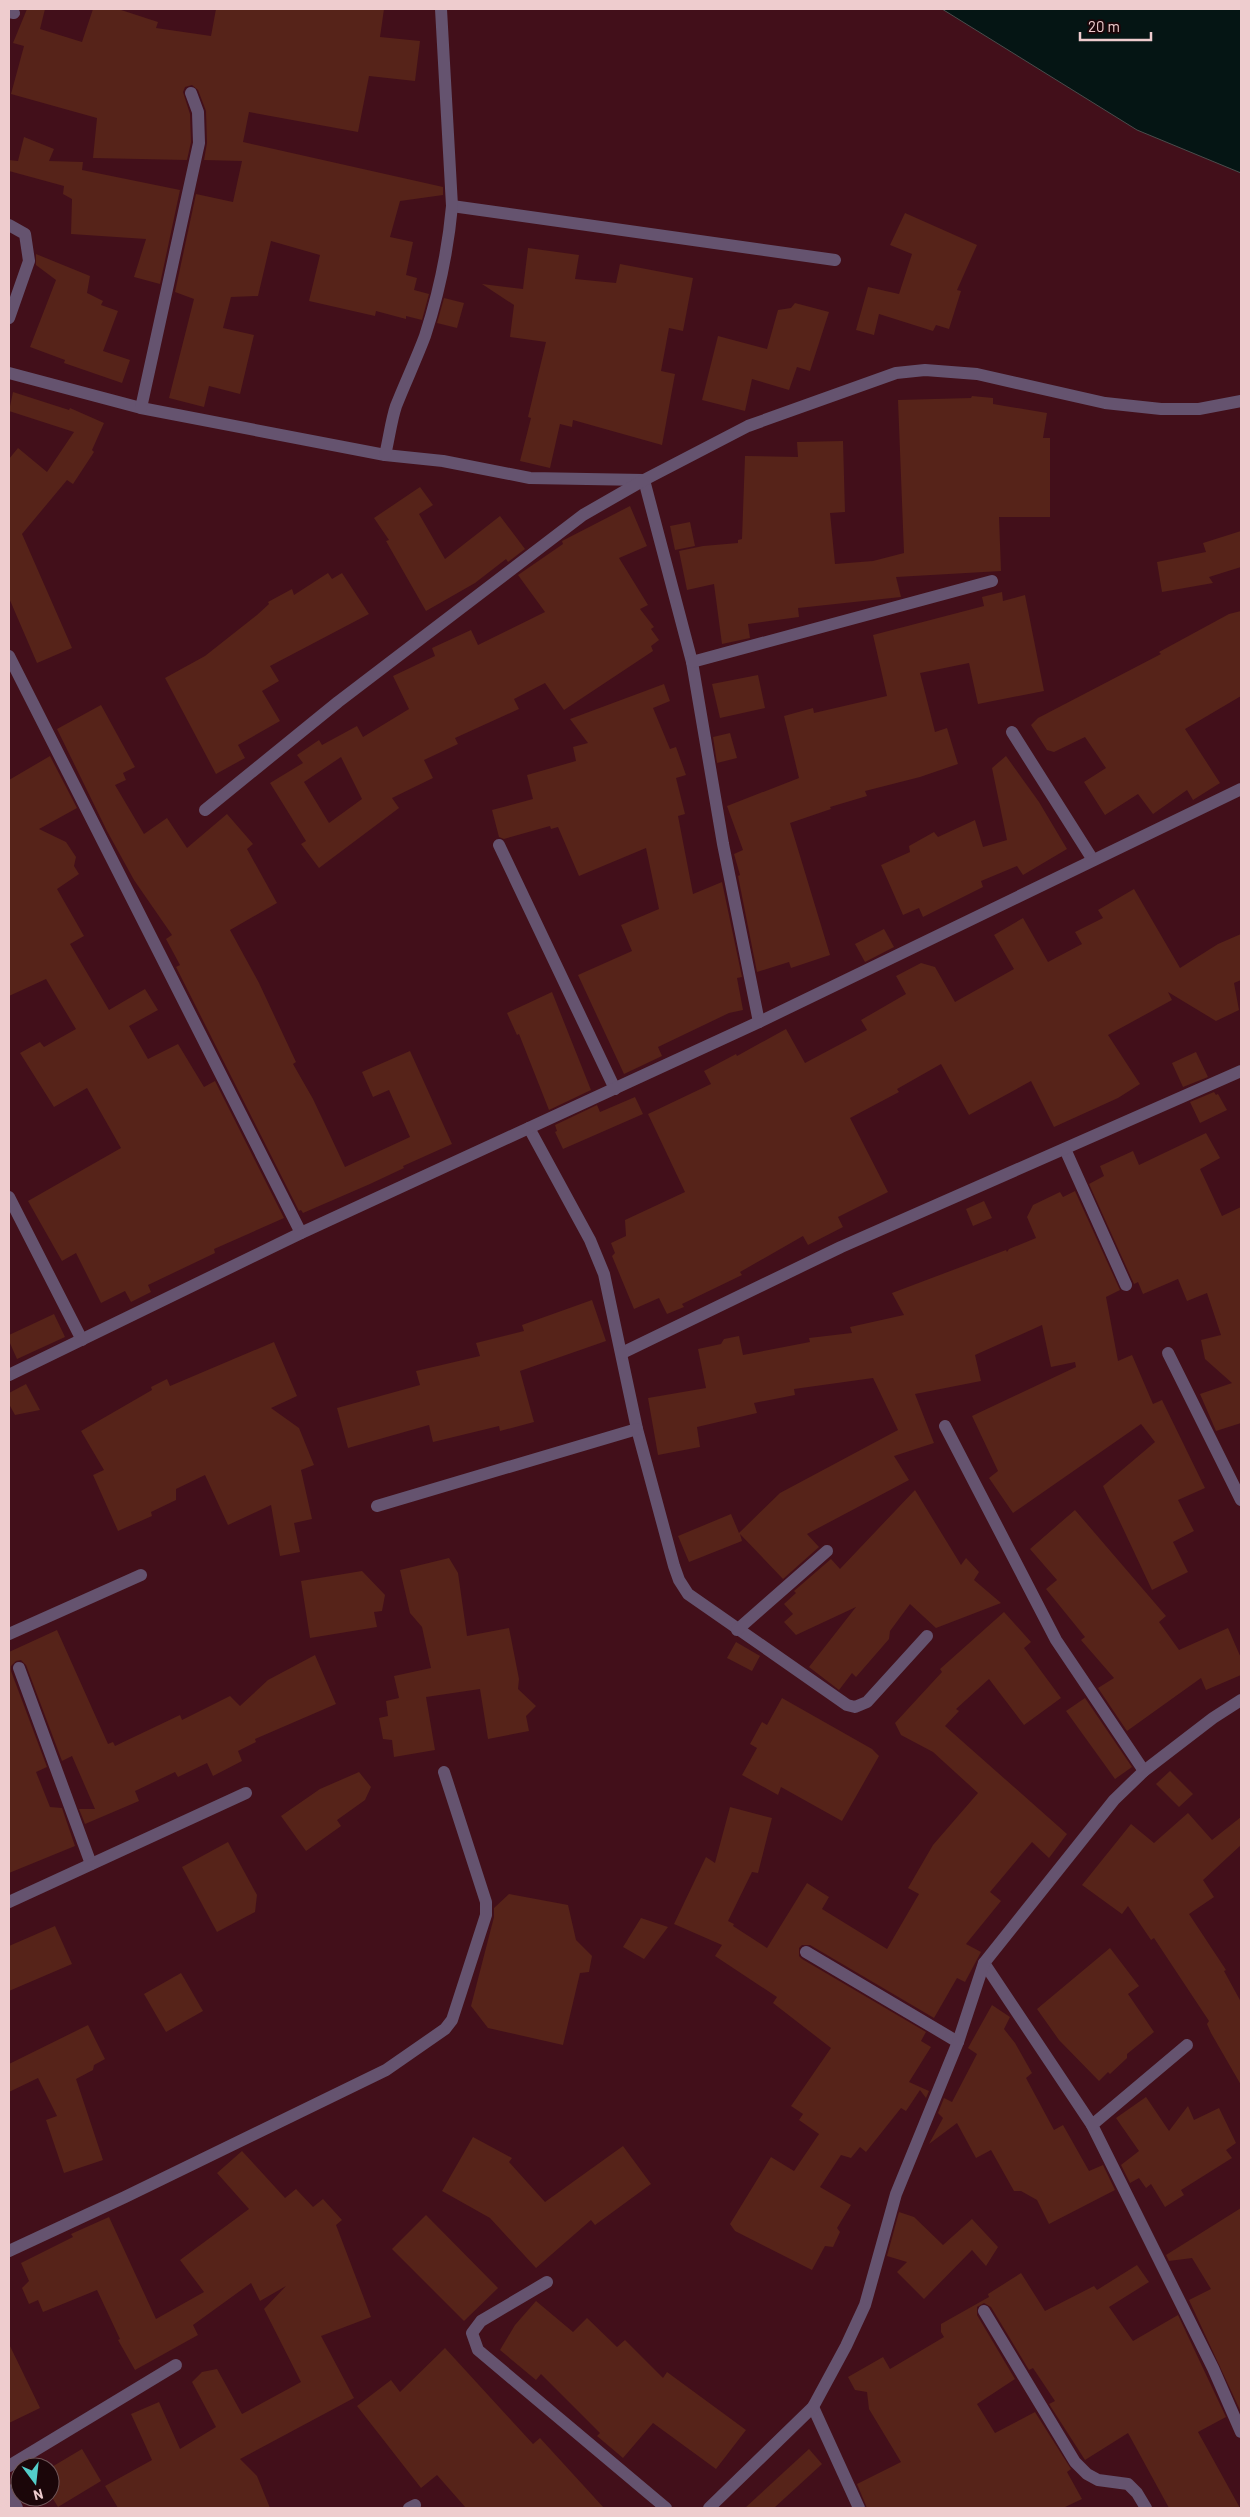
<svg xmlns="http://www.w3.org/2000/svg" width="1250" height="2517" viewBox="0 0 1250 2517" font-family="Barlow,sans-serif">
<style>
.water{fill:#051514;stroke:#4b4c4c}
.building{fill:#562319;fill-rule:evenodd}
.lines{fill:none;stroke-linecap:round;stroke-linejoin:round}
.minor{stroke:#65536f;stroke-width:12}
</style>
<rect width="100%" height="100%" fill="#420f1a"/>
<path class="water" d="M942,9H1241V173L1137,130Z"/>
<g class="building">
<path d="M27,9H45L40,29L82,42L93,9H118L158,22L156,28L211,36L216,9H384L380,37L420,41L415,81L369,76L358,132L249,112L243,142L443,187V195L400,201L390,237L413,242L406,275L417,278L414,290L429,294L422,320L406,316V319L376,311L375,316L309,301L320,255L271,241L258,296L231,297L223,328L254,335L240,394L209,386L204,407L169,398L194,299L175,292L196,194L233,202L242,161L204,160L207,143L206,111L198,90L192,85L185,87L183,92L190,114L191,142L187,160L93,158L97,118L11,94L24,46L13,43Z"/>
<path d="M24,137L54,149L49,161L83,162L82,170L180,190L160,284L134,277L146,239L71,234L72,199L63,194L64,186L9,171V160L18,161Z"/>
<path d="M905,213L977,245L957,290L961,291L949,329L936,325L933,331L879,314L874,335L856,330L868,287L899,294L912,254L890,245Z"/>
<path d="M528,248L579,255L575,279L616,283L620,264L693,278L683,331L669,328L661,371L675,374L662,445L573,420L572,427L560,424L550,468L520,461L531,418L528,417L546,342L510,337L514,305L482,284L523,289Z"/>
<path d="M36,254L90,276L87,293L103,301L101,305L118,311L103,351L130,360L122,383L64,363L65,360L30,347L56,280L36,265Z"/>
<path d="M444,298L464,303L457,328L437,323Z"/>
<path d="M795,303L829,312L810,371L797,367L789,390L752,379L745,411L702,400L718,336L767,349L778,310L791,308Z"/>
<path d="M13,392L69,410L70,408L104,423L92,450L94,452L73,484L67,480L22,534L72,648L37,663L9,598V459L18,448L47,472L74,432L9,411Z"/>
<path d="M972,396L993,398V404L1047,413L1043,438H1050V517H999L1001,571L896,577L901,597L798,608L799,617L748,624L750,638L722,644L714,584L687,590L679,551L703,546L738,543V540L742,539L745,456L798,457L797,442L843,441L845,512L830,513L835,564L873,561L904,553L898,400L971,398Z"/>
<path d="M420,487L433,505L419,514L445,559L500,516L525,549L508,562L506,559L475,583L426,611L386,541L389,540L374,518Z"/>
<path d="M630,506L647,546L619,558L648,605L640,609L654,627L651,629L659,640L651,646L653,651L564,710L545,683L514,699L519,709L455,738L458,744L424,760L433,778L392,798L399,808L319,868L301,844L306,841L270,783L303,763L297,755L319,740L322,745L357,726L363,737L409,709L393,676L435,656L432,648L471,630L478,645L545,612L518,575L563,544L562,541ZM341,757L362,799L329,823L304,782Z"/>
<path d="M690,522L695,546L675,550L670,526Z"/>
<path d="M1241,531V567L1209,577L1213,583L1162,592L1157,562L1206,552L1203,543Z"/>
<path d="M328,573L332,579L342,573L369,614L270,666L279,681L262,691L280,721L238,745L245,758L216,774L165,678L205,656L257,615L269,604L268,602L292,589L294,595Z"/>
<path d="M1002,592L1003,601L1025,595L1044,691L978,704L969,663L920,673L935,732L947,728L958,764L920,777L865,791L867,796L830,807L831,809L790,823L830,955L791,968L789,962L757,972L738,876L740,875L734,854L743,850L727,806L799,778L784,716L813,708L814,713L887,696L873,635L984,606L982,597Z"/>
<path d="M1241,611V696L1185,729L1220,783L1193,800L1187,790L1153,814L1138,794L1105,815L1084,782L1106,768L1085,737L1054,752L1047,750L1031,725L1038,718L1161,654L1159,652L1229,614Z"/>
<path d="M758,675L765,708L720,718L712,684Z"/>
<path d="M664,684L670,701L653,708L670,749L676,747L686,775L676,778L685,814L678,816L693,894L722,882L742,977L737,978L743,1010L729,1013L658,1047L662,1056L624,1074L578,975L632,951L621,925L659,909L646,848L579,876L558,827L551,829L550,826L504,839L499,837L492,810L533,799L527,775L576,761L573,747L588,743L570,719Z"/>
<path d="M101,705L135,767L123,773L126,780L115,785L144,834L167,818L187,848L227,814L253,844L247,849L277,903L230,930L259,983L296,1062L293,1064L313,1099L345,1167L410,1137L389,1090L373,1097L362,1072L410,1051L452,1144L403,1166L404,1168L370,1184L303,1213L301,1210L299,1211L176,967L180,965L166,939L172,935L134,880L107,831L57,729Z"/>
<path d="M730,733L737,758L717,763L713,737Z"/>
<path d="M50,756L77,808L39,829L66,842L76,857L74,866L79,874L57,889L84,936L70,944L109,1010L145,989L158,1010L129,1026L148,1059L178,1044L204,1087L215,1081L284,1218L214,1249L215,1253L148,1285L151,1292L131,1302L125,1291L101,1303L76,1253L62,1261L28,1201L121,1148L87,1088L54,1107L20,1053L40,1042L44,1047L76,1029L46,979L9,996V780Z"/>
<path d="M1006,756L1039,802L1067,849L1023,875L1017,866L981,881L983,887L923,917L919,908L903,915L881,865L910,852L909,846L934,832L938,837L975,820L983,847L1007,840L992,768Z"/>
<path d="M1134,889L1180,968L1218,944L1241,934V980L1234,983L1239,1010L1216,1021L1168,992L1172,1000L1108,1035L1140,1084L1118,1098L1054,1127L1031,1081L969,1115L941,1064L897,1089L899,1092L850,1118L888,1192L838,1217L843,1227L808,1245L803,1236L740,1272L742,1275L682,1304L684,1307L667,1314L659,1298L634,1309L612,1256L615,1253L611,1243L626,1236L625,1220L685,1192L648,1114L711,1084L704,1071L736,1054L737,1056L786,1029L805,1063L867,1030L861,1020L906,994L896,976L921,963L935,967L955,1002L1014,969L994,935L1023,918L1048,962L1082,944L1075,932L1103,918L1098,910Z"/>
<path d="M884,929L894,947L865,962L855,944Z"/>
<path d="M552,992L591,1090L549,1110L519,1034L517,1035L507,1013Z"/>
<path d="M1196,1052L1208,1077L1183,1087L1172,1063Z"/>
<path d="M1214,1092L1216,1095L1218,1094L1227,1110L1200,1123L1190,1102Z"/>
<path d="M635,1097L643,1114L563,1149L555,1132L557,1131L555,1125L597,1105L600,1112Z"/>
<path d="M1206,1133L1220,1158L1200,1169L1222,1216L1241,1207V1423L1216,1431L1200,1394L1232,1383L1205,1359L1201,1340L1221,1335L1207,1293L1187,1301L1178,1279L1143,1294L1138,1282L1134,1284L1089,1184L1104,1176L1100,1166L1133,1151L1139,1165Z"/>
<path d="M1075,1191L1120,1290L1106,1297L1118,1361L1132,1355L1153,1404L1162,1400L1205,1488L1178,1500L1194,1531L1173,1542L1188,1572L1152,1590L1103,1486L1155,1442L1141,1424L1013,1513L989,1478L998,1471L972,1416L1076,1367L1075,1362L1051,1367L1042,1325L975,1355L981,1381L915,1394L934,1443L894,1456L909,1480L807,1534L819,1547L783,1579L740,1534L742,1541L689,1562L678,1536L731,1514L739,1533L780,1493L898,1430L873,1378L794,1389L795,1395L754,1403L757,1413L697,1427L700,1447L658,1455L648,1398L706,1388L698,1349L721,1344L724,1339L739,1336L743,1355L810,1342L809,1338L852,1333L850,1327L904,1315L892,1293L1006,1250L1007,1252L1009,1249L1036,1238L1027,1217L1033,1205L1060,1192L1063,1197Z"/>
<path d="M984,1201L992,1218L973,1226L966,1209Z"/>
<path d="M592,1300L606,1341L520,1371L534,1422L500,1431L499,1426L433,1442L429,1425L348,1448L337,1408L420,1385L416,1371L480,1356L476,1343L524,1331L522,1325Z"/>
<path d="M54,1314L65,1337L17,1359L9,1341V1335Z"/>
<path d="M274,1342L297,1396L271,1408L299,1428L314,1465L301,1470L312,1519L294,1523L300,1552L280,1556L271,1505L228,1525L205,1475L176,1489V1500L151,1512L152,1516L118,1531L93,1475L104,1470L81,1431L152,1390L151,1387L167,1379L170,1386Z"/>
<path d="M26,1384L40,1410L15,1415L9,1404V1393Z"/>
<path d="M915,1490L961,1565L966,1558L979,1572L974,1580L1001,1603L936,1628L910,1604L890,1631L889,1639L856,1677L852,1673L839,1690L809,1667L856,1607L796,1635L784,1622L793,1614L784,1604L796,1593L794,1591L831,1559L840,1569Z"/>
<path d="M1075,1510L1166,1616L1159,1622L1179,1650L1228,1628L1241,1658V1675L1206,1690L1201,1678L1127,1731L1098,1688L1114,1678L1081,1640L1085,1637L1046,1589L1057,1580L1030,1549Z"/>
<path d="M449,1558L458,1573L467,1636L509,1628L519,1679L518,1689L536,1706L526,1716L529,1731L488,1739L480,1689L426,1697L435,1750L394,1757L392,1740L383,1739L379,1718L388,1716L386,1701L399,1698L394,1676L431,1668L422,1627L410,1613L400,1570Z"/>
<path d="M362,1571L385,1595L382,1611L374,1612L377,1627L310,1638L301,1581Z"/>
<path d="M1004,1612L1031,1642L1024,1648L1061,1698L1024,1725L989,1679L956,1709L959,1711L945,1726L1067,1834L1049,1858L1032,1842L990,1892L1001,1901L966,1944L981,1952L965,1982L957,1978L934,2018L810,1945H802L799,1948V1956L802,1959L926,2032L921,2041L931,2047L909,2082L929,2091L926,2098L920,2090L906,2111L901,2108L866,2152L860,2147L851,2158L841,2155L820,2187L851,2205L837,2228L840,2232L833,2247L825,2246L812,2270L735,2231L730,2224L771,2157L794,2171L819,2134L799,2120L803,2114L791,2106L831,2048L773,2003L777,1997L715,1956L722,1945L674,1924L706,1857L715,1863L730,1807L772,1818L758,1873L752,1872L728,1921L734,1924L733,1926L767,1948L807,1883L829,1897L822,1909L887,1949L919,1894L908,1888L933,1845L978,1793L933,1752L901,1735L895,1723L942,1672L940,1669Z"/>
<path d="M57,1630L108,1744L113,1742L115,1746L180,1715L182,1720L230,1696L240,1706L268,1680L315,1655L336,1704L255,1739L256,1742L238,1751L242,1761L213,1776L207,1763L178,1777L175,1772L135,1791L139,1801L85,1824L79,1809H95L72,1756L62,1761L26,1665L21,1660L16,1661L11,1666V1671L47,1767L36,1772L50,1807L62,1808L75,1846L9,1873V1652Z"/>
<path d="M736,1642L760,1656L752,1671L727,1658Z"/>
<path d="M782,1698L872,1749L879,1756L842,1821L781,1787L778,1795L742,1775L757,1748L750,1744L762,1722L767,1725Z"/>
<path d="M1085,1698L1132,1767L1115,1779L1066,1711Z"/>
<path d="M1170,1771L1193,1794L1179,1807L1156,1784Z"/>
<path d="M359,1772L371,1787L365,1800L337,1820L341,1826L306,1851L281,1816L320,1789Z"/>
<path d="M1188,1813L1212,1840L1241,1817V1845L1203,1880L1214,1897L1189,1914L1226,1970L1224,1971L1241,2002V2085L1211,2033L1207,2024L1209,2021L1154,1938L1151,1940L1128,1906L1122,1914L1082,1885L1131,1824L1154,1843Z"/>
<path d="M228,1842L257,1895L255,1912L217,1932L182,1867Z"/>
<path d="M509,1894L568,1905L576,1940L592,1956L589,1972L580,1973L563,2045L488,2028L471,2006L494,1917V1908Z"/>
<path d="M641,1918L668,1927L644,1959L623,1947Z"/>
<path d="M55,1926L72,1964L9,1991V1946Z"/>
<path d="M1110,1948L1139,1986L1128,1994L1154,2032L1127,2054V2058L1110,2074L1108,2072L1099,2081L1059,2040L1037,2009Z"/>
<path d="M181,1973L203,2011L166,2032L144,1994Z"/>
<path d="M992,2005L1010,2017L1004,2029L1015,2043L1032,2073L1026,2078L1054,2130L1063,2125L1089,2171L1103,2165L1115,2190L1049,2224L1037,2200L1021,2191H1014L991,2150L976,2158L957,2123L929,2144L943,2118L938,2113L944,2098L952,2102L977,2054L968,2048Z"/>
<path d="M88,2025L105,2059L94,2065L93,2070L76,2079L103,2160L64,2173L46,2120L57,2116L38,2078L9,2092V2064Z"/>
<path d="M1146,2097L1169,2131L1188,2106L1194,2120L1219,2108L1236,2143L1226,2150L1232,2158L1181,2190L1184,2195L1165,2207L1151,2184L1146,2188L1139,2178L1130,2183L1121,2165L1139,2151L1116,2118Z"/>
<path d="M473,2137L512,2158L509,2162L545,2202L623,2146L651,2184L595,2225L591,2220L536,2268L490,2218L442,2191Z"/>
<path d="M242,2151L285,2198L296,2189L313,2207L323,2199L342,2220L336,2225L371,2317L321,2336L354,2398L240,2459L257,2476L270,2508H118L105,2486L152,2460L131,2414L159,2402L180,2449L216,2427L192,2382L202,2372L217,2369L242,2414L301,2382L264,2309L286,2286L260,2301L251,2283L193,2325L198,2335L135,2370L118,2340L120,2339L97,2290L43,2312L38,2300L29,2304L22,2288L29,2281L21,2263L73,2237L71,2234L109,2217L156,2319L204,2292L180,2260L249,2209L217,2173Z"/>
<path d="M1241,2208V2409L1240,2410L1189,2300L1211,2289L1192,2258L1169,2261L1166,2255Z"/>
<path d="M899,2212L914,2217L943,2245L972,2219L998,2247L986,2266L972,2250L924,2299L897,2272L907,2262L887,2256Z"/>
<path d="M426,2215L498,2288L464,2321L392,2249Z"/>
<path d="M1137,2265L1149,2282L1109,2307L1133,2341L1178,2315L1226,2417L1198,2432L1240,2508H1169L1128,2433L1085,2460L1049,2404L1055,2401L1033,2368L1029,2370L991,2307L984,2303L977,2307V2315L1015,2379L977,2404L995,2433L1035,2412L1071,2469L1067,2472L1082,2499L1063,2508H867L857,2484L901,2462L869,2409L867,2392L855,2390L848,2377L883,2357L890,2369L944,2337L941,2332V2324L989,2297L988,2294L1021,2273L1045,2311L1094,2286L1097,2290Z"/>
<path d="M536,2301L573,2332L587,2318L617,2347L625,2340L663,2378L667,2372L746,2430L716,2469L653,2423L623,2458L597,2436L600,2433L541,2374L536,2380L500,2350L515,2325Z"/>
<path d="M9,2344L40,2408L9,2423Z"/>
<path d="M445,2348L533,2444L540,2438L604,2508H466L437,2475L421,2488L357,2406L391,2380L400,2392Z"/>
<path d="M82,2449L101,2481L58,2507L50,2494V2468Z"/>
<path d="M809,2449L822,2464L774,2508H745Z"/>
</g>
<g class="lines">
<g class="minor">
<path d="M9,12L14,13"/>
<path d="M452,206L835,260"/>
<path d="M9,225L25,234L29,261L9,318"/>
<path d="M9,373L141,408L385,455L443,461L530,478L644,480"/>
<path d="M141,408L199,143L198,112L191,93"/>
<path d="M385,455C389,439 391,421 396,406C405,383 416,360 425,336C439,293 448,250 452,206L441,9"/>
<path d="M644,480L692,662L723,844L759,1022"/>
<path d="M9,656L301,1233"/>
<path d="M692,662L992,581"/>
<path d="M1012,732L1093,860"/>
<path d="M205,810L338,702L583,515L644,480L748,426L896,373L925,370L977,374L1105,403L1161,409H1199L1241,401"/>
<path d="M499,845L615,1089"/>
<path d="M529,1128L590,1240L604,1274L637,1429L674,1566L679,1580L688,1594L847,1705L855,1707L867,1702L927,1636"/>
<path d="M1065,1149L1126,1285"/>
<path d="M9,1197L82,1340"/>
<path d="M622,1353L841,1247L1241,1071"/>
<path d="M1168,1353L1241,1500"/>
<path d="M9,1375L301,1233L759,1022L1241,789"/>
<path d="M945,1426L1056,1640L1144,1771"/>
<path d="M377,1506L637,1429"/>
<path d="M737,1630L827,1551"/>
<path d="M9,1634L141,1575"/>
<path d="M19,1668L91,1864"/>
<path d="M9,1902L246,1793"/>
<path d="M806,1952L958,2042"/>
<path d="M984,1963L1092,2125L1213,2368L1241,2432"/>
<path d="M1092,2125L1187,2045"/>
<path d="M9,2251L125,2197L386,2070L445,2029L452,2020L486,1915V1902L444,1772"/>
<path d="M547,2282L481,2321L472,2333L478,2350L666,2508"/>
<path d="M984,2311L1075,2462L1087,2474L1098,2480L1128,2484L1137,2493L1146,2508"/>
<path d="M813,2407L859,2508"/>
<path d="M9,2466L176,2365"/>
<path d="M9,2490L17,2508"/>
<path d="M409,2508L415,2505"/>
<path d="M709,2508L813,2407L846,2346L865,2305L896,2194L958,2042L984,1963L1114,1800L1144,1771L1213,1718L1241,1700"/>
</g>
</g>
<rect width="1250" height="2517" fill="none" stroke="#eeccce" stroke-width="20"/>
<g transform="translate(35 2482) rotate(165)"><circle r="24" fill="#1b0609" stroke="#6f5558"/>
<path d="M0-4L9 19L0 12L-9 19Z" fill="#53cdc9"/>
<text y="-8" font-size="14" font-weight="bold" text-anchor="middle" fill="#eeccce">N</text>
</g>
<path d="M1080 32v8h71v-8" fill="none" stroke="#eeccce" stroke-width="2.5"/>
<text x="1088" y="32" font-size="15" fill="#eeccce" stroke="#1b0609" stroke-width="4" paint-order="stroke">20 m</text>
</svg>
